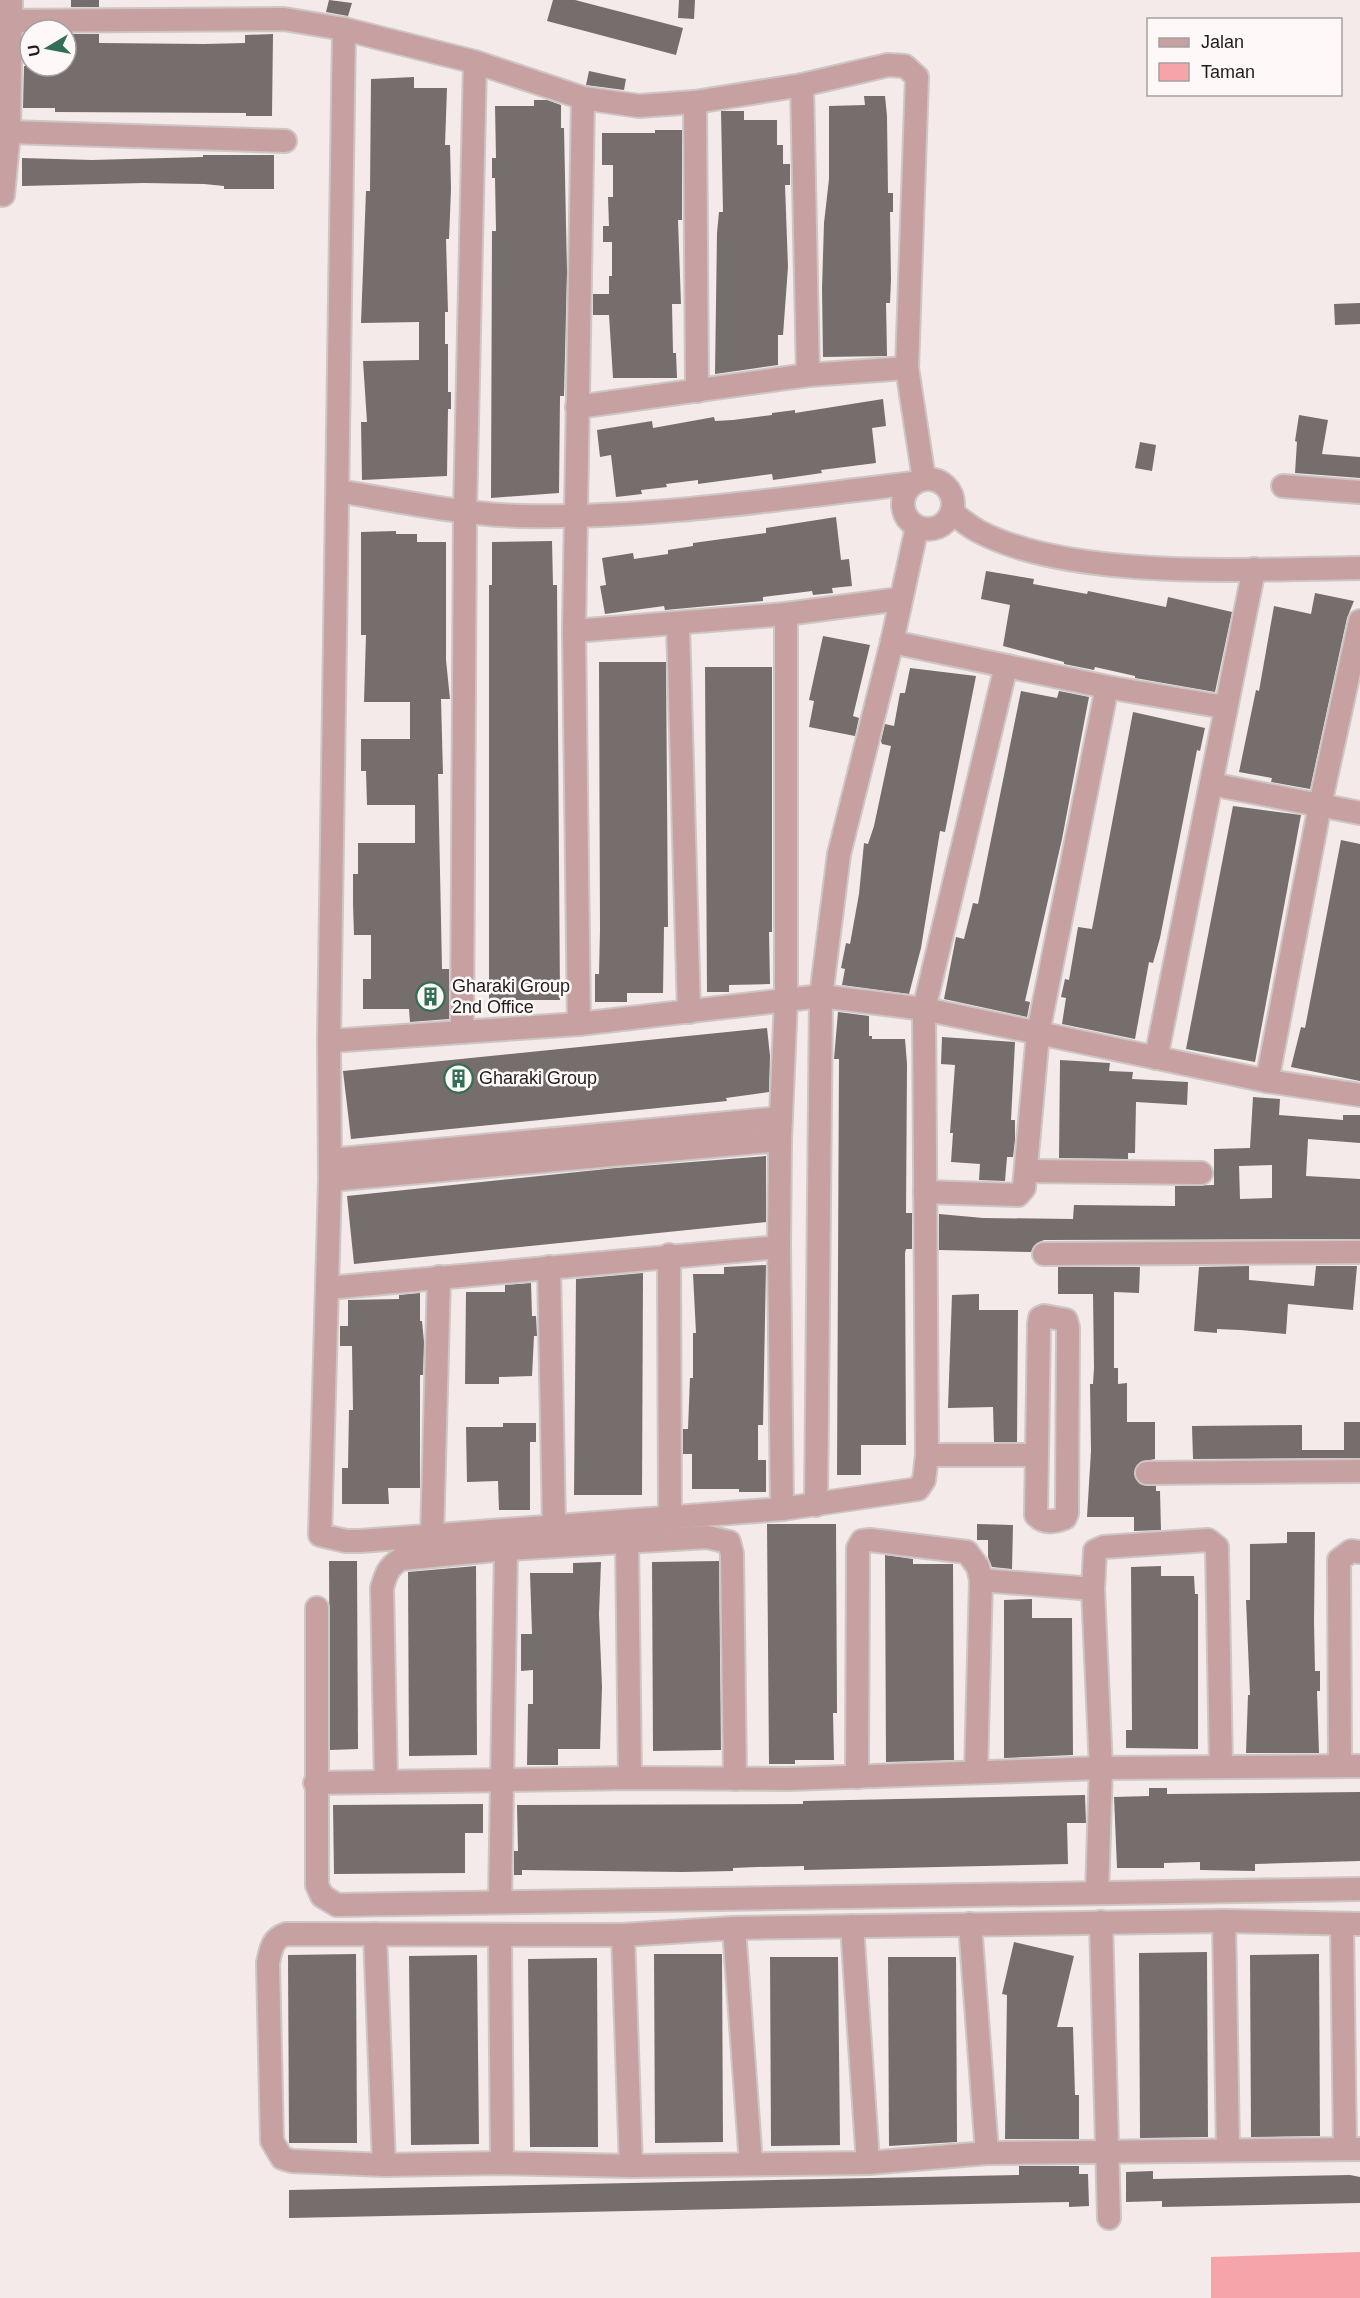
<svg xmlns="http://www.w3.org/2000/svg" width="1360" height="2298" viewBox="0 0 1360 2298" font-family="Arial,sans-serif">
<style>
.green{fill:#f5a4a9}
.building{fill:#766d6d;fill-rule:evenodd}
.lines{fill:none;stroke-linecap:round;stroke-linejoin:round}
.minor-casing{stroke:#cec5c5;stroke-width:26}
.minor{stroke:#c7a0a1;stroke-width:22}
.labels{text-anchor:middle;stroke-width:5;stroke-linejoin:round;paint-order:stroke}
.poi-label{font-size:18px;fill:#201c1c;stroke:#fff8f8;text-anchor:start}
</style>
<rect width="100%" height="100%" fill="#f4eaea"/>
<path class="green" d="M1360,2252V2298H1211V2257Z"/>
<g class="building">
<rect x="71" y="0" width="28" height="7"/>
<path d="M329,0L352,3L348,16L326,12Z"/>
<path d="M553,0H575L683,28L676,55L547,21Z"/>
<path d="M679,0H695L694,19L678,18Z"/>
<path d="M71,34H99V43L204,44L245,43V35L273,34L272,116H246V113L55,112V108H23L24,66H66V43H71Z"/>
<path d="M589,71L626,79L624,90L586,85Z"/>
<path d="M414,77V88H447L445,145H450L451,189L449,239H446L448,312H445V344H448V392H451V409H448L447,476L362,480L361,422H367L363,361L419,360V322L361,323L366,191H370L371,79Z"/>
<path d="M864,96H885L887,116L888,193H893V212H890L891,280L890,303H886L887,356L823,357L822,289L824,223L829,179V106L865,105Z"/>
<path d="M534,100H547L561,105V128H564L567,272L564,396H560L559,493L491,498L492,231H496L495,178H492V158H496L495,106H534Z"/>
<path d="M721,111H744V120H777V145H783V164H790V185H785L788,267L783,335H778V365L715,374L717,233L719,212H723Z"/>
<path d="M655,130H682V220H678L681,304H672L673,353H676L677,378H613L609,315H593V294H609V276H612V242H603V226H609L608,197H613V165H602V133H655Z"/>
<path d="M203,155H274V189H224V186L204,184L144,183L22,186V158L92,160L203,157Z"/>
<path d="M1360,303V324L1335,325L1334,304Z"/>
<path d="M883,399L886,426L872,428L876,463L821,470L822,473L773,480L772,474L698,484V480L666,484L667,487L641,490L642,494L616,497L611,455L600,457L597,430L652,421L653,428L714,417L715,421L733,420L772,415V413L795,410V413Z"/>
<path d="M1299,415L1328,420L1322,454L1360,457V478L1295,473L1297,442L1295,441Z"/>
<path d="M1140,442L1156,445L1152,471L1135,468Z"/>
<path d="M836,517L841,560L849,559L852,586L832,588L833,593L813,595L812,591L763,597V601L665,610L664,606L605,614L600,586L606,585L602,558L633,553L634,559L668,554V550L693,546V543L766,533V528Z"/>
<path d="M396,531V534H417V542H446V660L450,699H441L443,774H438L442,969H449V1019L410,1022L409,1009H363V979H371V935H354L353,904V874H358V843H415V805H367L366,771H361V739H410V702H364L366,635H361V532Z"/>
<path d="M552,541L553,585H557L560,1000H489V585H492V542Z"/>
<path d="M986,571L1034,579L1033,584L1087,594L1088,591L1166,607L1168,597L1232,612L1215,692L1135,678V676L1095,667L1094,670L1064,664V662L1003,646L1010,605L981,599Z"/>
<path d="M1315,593L1354,601L1347,618L1310,789L1271,782L1272,778L1239,772L1256,690L1259,691L1274,606L1311,614Z"/>
<path d="M823,636L870,645L853,716L859,718L855,736L809,727L814,701L809,700Z"/>
<path d="M599,662H666L668,927H664L663,993H627V1002H595V974H599L600,930Z"/>
<path d="M705,667H772V932H769L770,984L729,985V992H707Z"/>
<path d="M910,668L976,676L945,832L940,831L921,948L909,994L842,985L845,969L841,968L846,943L850,944L859,894L864,843L868,844L874,826L891,746L882,744L881,741L885,724L894,726L900,693H905Z"/>
<path d="M1021,691L1057,698L1059,691L1089,697L1062,839L1025,1001L1030,1002L1027,1017L944,999L956,937L964,939L973,903L978,904Z"/>
<path d="M1133,712L1205,728L1200,751L1197,750L1160,938L1153,963L1149,962L1135,1039L1062,1024L1066,998L1061,997L1065,979L1069,980L1078,927L1092,929Z"/>
<path d="M1233,806L1301,815L1255,1062L1186,1049Z"/>
<path d="M1341,840L1360,844V1081L1291,1067L1301,1027L1305,1028Z"/>
<path d="M838,1012L869,1016V1036H872V1039H905L907,1064L906,1213H912V1249H906L905,1253L906,1445H861V1475H837L839,1059H834Z"/>
<path d="M767,1028L770,1056L769,1092L726,1098L727,1101L351,1139L343,1071Z"/>
<path d="M942,1037L1015,1042L1011,1120H1015V1140L1013,1157H1007L1005,1181L979,1180L980,1164L951,1162L953,1133H950L955,1065L941,1064Z"/>
<path d="M1060,1060L1110,1063L1109,1071L1133,1072L1132,1079L1188,1082L1187,1105L1136,1102L1135,1153H1128V1159L1059,1158Z"/>
<path d="M1253,1097L1280,1099L1279,1115L1343,1120V1115H1360V1143L1308,1139L1306,1176L1360,1179V1239L1044,1240L1037,1243L1031,1252L939,1250V1214L983,1218L1073,1219L1074,1205L1175,1206V1186L1214,1185V1149L1250,1148ZM1272,1165V1198L1240,1199L1239,1166Z"/>
<path d="M766,1156V1222L354,1264L347,1196L616,1168Z"/>
<path d="M766,1265L763,1425H758V1460H766V1492H739V1489H692V1454H683V1429H688L690,1378H693V1333H696L693,1274H724V1267Z"/>
<path d="M1249,1266V1280L1314,1286L1316,1266H1357L1353,1310L1288,1304L1286,1334L1240,1330L1217,1329V1333L1194,1331L1199,1267Z"/>
<path d="M1058,1267H1140L1139,1293L1114,1292V1368H1118V1384L1127,1383V1422H1155V1459L1140,1462L1134,1474L1140,1484L1156,1486V1491H1160L1161,1530L1134,1531V1517H1087L1091,1451L1090,1384H1093L1094,1368L1093,1294H1058Z"/>
<path d="M643,1273L642,1495H574L576,1279Z"/>
<path d="M531,1283L532,1316H536L537,1336H534L532,1376L499,1377V1384H465L466,1292H505V1285Z"/>
<path d="M420,1293V1321H422L424,1342L423,1375H420V1488H388L389,1504H342V1468H348L349,1410H353L352,1346H340V1326H348V1300L399,1299V1295Z"/>
<path d="M979,1294V1310H1018L1017,1442H994L993,1407L948,1408L952,1295Z"/>
<path d="M1344,1422H1360V1458L1193,1459L1192,1426L1302,1425V1450H1344Z"/>
<path d="M503,1423H536V1442H530V1510H499L498,1481L467,1482L466,1427H503Z"/>
<path d="M767,1524H836L837,1713H833L834,1760H795V1764H769Z"/>
<path d="M977,1524L1013,1525L1012,1569L992,1567L988,1557V1540H977Z"/>
<path d="M1287,1532H1315L1314,1622L1315,1671H1320V1691H1317L1319,1753H1246L1248,1695H1250L1246,1600H1250V1544L1287,1543Z"/>
<path d="M885,1555L913,1559V1564H953L954,1760L886,1762Z"/>
<path d="M329,1561H357L358,1749L330,1750Z"/>
<path d="M719,1561L721,1750L653,1751L652,1562Z"/>
<path d="M601,1562L599,1614L602,1687L600,1749H558V1765H527L528,1704H533V1670L521,1671V1634H532L530,1573H573V1563Z"/>
<path d="M476,1566L477,1755L409,1756L408,1572Z"/>
<path d="M1161,1566V1576H1194L1195,1594H1198V1749L1126,1748V1730H1132L1131,1567Z"/>
<path d="M1032,1599V1618H1072L1073,1755L1004,1758V1600Z"/>
<path d="M1149,1788H1167V1794L1360,1792V1861L1255,1864V1871L1200,1870V1862L1164,1863V1868H1117L1114,1797L1149,1796Z"/>
<path d="M1085,1795L1086,1823H1067L1068,1864L804,1870V1866L757,1867L733,1868V1871L682,1872L522,1870V1875H514V1851H518L517,1805L803,1804V1801Z"/>
<path d="M483,1804V1833H465V1873L334,1874L333,1805Z"/>
<path d="M1014,1942L1074,1956L1057,2027H1073L1075,2095H1079V2139H1005L1007,1995L1002,1994Z"/>
<path d="M1207,1952L1208,2137L1140,2138L1139,1953Z"/>
<path d="M356,1954L357,2143H289L288,1955Z"/>
<path d="M654,1954H722L723,2142L655,2143Z"/>
<path d="M1319,1954L1320,2136L1251,2137L1250,1955Z"/>
<path d="M477,1955L479,2144L411,2145L409,1956Z"/>
<path d="M770,1957H838L840,2145L771,2146Z"/>
<path d="M888,1957H956L957,2142L889,2146Z"/>
<path d="M597,1958L598,2147H530L528,1959Z"/>
<path d="M1019,2166H1079V2174H1088L1089,2206L1069,2207V2202L289,2218V2190L1019,2175Z"/>
<path d="M1153,2171V2179L1350,2175L1360,2177V2203L1162,2207V2201L1126,2202V2172Z"/>
</g>
<g class="lines">
<defs>
<g id="minor">
<path d="M0,21L284,19L344,29L475,62L583,98L639,106L695,102L802,85L888,65L905,66L917,77L907,368L924,479"/>
<path d="M344,29L329,1041L330,1180L320,1535L346,1541H360L782,1509L918,1489L924,1480L927,1455L924,1009L1006,666"/>
<path d="M802,85L808,375"/>
<path d="M695,102L697,391"/>
<path d="M9,132L285,141"/>
<path d="M3,195L9,132L11,0"/>
<path d="M577,407L808,375L907,368"/>
<circle cx="928" cy="504" r="25"/>
<path d="M1283,486L1360,492"/>
<path d="M339,491C399,501 459,514 520,516C651,519 784,498 914,483"/>
<path d="M952,512C960,519 969,526 978,531C1072,581 1254,569 1360,568"/>
<path d="M678,625L689,1012"/>
<path d="M574,631L786,614L900,599"/>
<path d="M892,642L1107,687L1224,707"/>
<path d="M1211,784L1360,813"/>
<path d="M579,1024L574,631L583,98"/>
<path d="M462,1032L465,512L475,62"/>
<path d="M329,1041L579,1024L821,996L924,1009L1267,1081L1360,1095"/>
<path d="M1156,1058L1254,569"/>
<path d="M1267,1081L1320,805L1360,621"/>
<path d="M330,1160L781,1118"/>
<path d="M1027,1171L1201,1173"/>
<path d="M330,1180L780,1140"/>
<path d="M925,1192L1018,1195L1024,1188L1038,1033L1107,687"/>
<path d="M1044,1254L1360,1252"/>
<path d="M669,1255L670,1517"/>
<path d="M549,1267L554,1525"/>
<path d="M328,1288L779,1247"/>
<path d="M1044,1316L1066,1320L1068,1328L1067,1513L1065,1518C1055,1522 1044,1524 1036,1515L1039,1324L1040,1318Z"/>
<path d="M927,1455H1036"/>
<path d="M1147,1473L1360,1471"/>
<path d="M816,1505L821,996L839,854L892,642L917,527"/>
<path d="M782,1509L779,1247L780,1140L786,999V614"/>
<path d="M432,1536L439,1277"/>
<path d="M627,1541L630,1778"/>
<path d="M981,1580L1093,1589"/>
<path d="M317,1608V1885L322,1896L337,1905L1360,1889"/>
<path d="M1340,1766L1339,1560L1351,1551L1360,1552"/>
<path d="M857,1777L858,1548L862,1541L870,1540L967,1552L978,1567L981,1580L976,1772"/>
<path d="M386,1782L382,1588C386,1574 388,1567 401,1559L506,1549L707,1537L729,1542L732,1554L735,1779"/>
<path d="M315,1783L630,1778L788,1779L1101,1768L1360,1766"/>
<path d="M1097,1893L1101,1768L1093,1589L1095,1551L1104,1547L1208,1540L1217,1547L1221,1766"/>
<path d="M500,1901L506,1549"/>
<path d="M1224,1921L1228,2149"/>
<path d="M1101,1922L1109,2218"/>
<path d="M970,1924L987,2153"/>
<path d="M1342,1924L1345,2149"/>
<path d="M1360,1924L1224,1921L734,1928L623,1935L286,1934C272,1939 271,1949 268,1963L272,2141L282,2158L292,2161L384,2165L502,2163L631,2166L868,2163L987,2153L1360,2149"/>
<path d="M852,1926L868,2163"/>
<path d="M734,1928L751,2164"/>
<path d="M375,1934L384,2165"/>
<path d="M623,1935L631,2166"/>
<path d="M500,1936L502,2163"/>
</g>
</defs>
<use href="#minor" class="minor-casing"/>
<use href="#minor" class="minor"/>
</g>
<defs>
<symbol id="building-ring" viewBox="-11 -11 22 22"><circle r="9.5" fill="#fff8f8" stroke="#336e57" stroke-width="1.5"/><path d="M-4-6H4V6H1V3H-1V6H-4ZM-2.5-4.3h1.7v1.8h-1.7ZM.8-4.3h1.7v1.8H.8ZM-2.5-1h1.7V.8h-1.7ZM.8-1h1.7V.8H.8Z" fill="#336e57"/></symbol>
</defs>
<g fill-rule="evenodd">
<use href="#building-ring" x="414" y="980" width="33" height="33"/>
<use href="#building-ring" x="442" y="1062" width="33" height="33"/>
</g>
<g class="labels">
<g class="poi-label">
<text x="452" y="992">Gharaki Group<tspan x="452" dy="21">2nd Office</tspan></text>
<text x="479" y="1084">Gharaki Group</text>
</g>
</g>
<rect x="1147" y="18" width="195" height="78" fill="#fff8f8" stroke="#a6a0a0" stroke-width="1.5"/>
<rect x="1159" y="38" width="30" height="9" fill="#c7a0a1" stroke="#a6a0a0" stroke-width="1.5"/>
<text x="1201" y="48" font-size="18" fill="#201c1c">Jalan</text>
<rect x="1159" y="63" width="30" height="18" fill="#f5a4a9" stroke="#a6a0a0" stroke-width="1.5"/>
<text x="1201" y="78" font-size="18" fill="#201c1c">Taman</text>
<g transform="translate(48 48) rotate(260)"><circle r="28" fill="#fff8f8" stroke="#a6a0a0" stroke-width="1.5"/>
<path d="M0-4.5L10 22L0 15L-10 22Z" fill="#336e57"/>
<text y="-9" font-size="16" font-weight="bold" text-anchor="middle" fill="#201c1c">U</text>
</g>
</svg>
